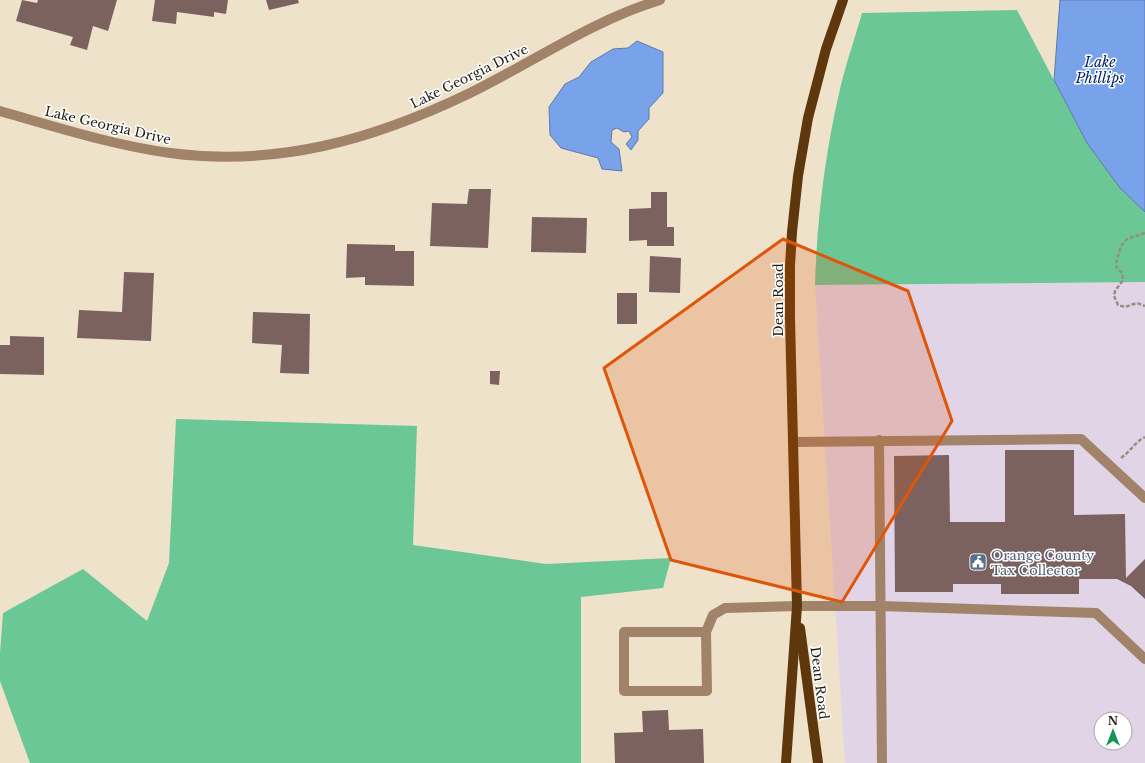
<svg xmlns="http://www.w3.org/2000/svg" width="1145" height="763" viewBox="0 0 1145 763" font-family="'Libre Baskerville',serif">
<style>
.commercial{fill:#e2d4e7;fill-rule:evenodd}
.green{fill:#6cc796}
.water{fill:#78a2e9;stroke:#5e7aa9}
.building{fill:#7c625e}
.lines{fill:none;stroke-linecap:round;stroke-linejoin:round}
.path{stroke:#978d7c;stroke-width:2.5;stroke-dasharray:4 2;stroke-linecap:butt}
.minor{stroke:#a18369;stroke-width:10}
.major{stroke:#5f370c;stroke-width:10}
.marked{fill:#de560c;fill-opacity:0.2;stroke:#de560c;stroke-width:3;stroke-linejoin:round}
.labels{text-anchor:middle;stroke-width:3;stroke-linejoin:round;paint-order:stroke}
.street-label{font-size:13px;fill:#211d14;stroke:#fff}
.service-label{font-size:13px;fill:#4e5e75;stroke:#fff;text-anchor:start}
.water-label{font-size:14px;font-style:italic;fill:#032765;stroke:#fff}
</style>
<rect width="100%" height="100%" fill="#efe2ca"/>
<path class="commercial" d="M1145,282V763H845L815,285ZM1101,719H1125V743H1101Z"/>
<g class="green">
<path d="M1017,10L1087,143L1120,188L1145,212V282L815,285C817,218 825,154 840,89C846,63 855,38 862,13Z"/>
<path d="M176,419L417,426L413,545L546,564L671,558L663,588L581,597V763H30L0,681V653L3,613L83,569L147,621L169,563Z"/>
</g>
<g class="water">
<path d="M1060,0H1145V212L1120,188L1087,143L1054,80Z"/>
<path d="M637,41L663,52V93L649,108V119L638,131V140L631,150L626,144L632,137L629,131L624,132L617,128L612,130L611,142L619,149L622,171L602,169L598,158L561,148L550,135L549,107L565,84L579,77L591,62L613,49L628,48Z"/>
</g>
<g class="building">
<path d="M22,0L37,3L38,0H117L108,31L93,26L87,50L70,45L73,37L16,21Z"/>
<path d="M155,0H228L226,14L214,12V17L177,12L176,24L152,21Z"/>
<path d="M266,0H298L299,3L269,10Z"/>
<path d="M469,189H491L488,248L430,246L432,203L467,204Z"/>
<path d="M651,192H667V227H674V246H647V240L629,241V209L651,208Z"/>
<path d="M532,217L587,218L586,253L531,252Z"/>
<path d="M347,244L395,245V251H414V286L365,285V277L346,278Z"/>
<path d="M650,256L681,258L680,293L649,292Z"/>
<path d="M124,272L154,273L151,341L77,338L79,310L122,312Z"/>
<rect x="617" y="293" width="20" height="31"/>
<path d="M253,312L310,314L309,374L280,373L282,345L252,343Z"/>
<path d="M10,336L44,337V375L0,374V345H10Z"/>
<path d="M490,371H500L499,385L490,384Z"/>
<path d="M1005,450H1074V515L1125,514L1126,578L1145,559V599L1131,586L1117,579H1079V594H1001V584H953V592H895L894,456L949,455L950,522H1005Z"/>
<path d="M668,710L669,730L703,729L704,763H615L614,733L643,732L642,711Z"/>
</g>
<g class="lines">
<g class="path">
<path d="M1145,233L1127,239L1121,246L1116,263L1117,268L1122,273L1123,280L1115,291L1114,296L1118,305L1125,307L1137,303L1145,306"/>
<path d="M1121,458C1130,452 1135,442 1145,437"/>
</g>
<g class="minor">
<path d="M0,111C56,127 112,145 170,153C277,167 372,140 468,94C532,63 591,21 660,0"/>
<path d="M879,440L882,763"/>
<path d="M793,442L1081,439L1145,498"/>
<path d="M706,632H624V691H707L706,632L713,615L725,608L797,606H880L1096,613L1145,659"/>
</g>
<g class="major">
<path d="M800,628L818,763"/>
<path d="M786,763L797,606L790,318V266L792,232L798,176L808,118L826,49L843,0"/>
</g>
</g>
<path class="marked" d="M783,239L908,291L952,421L842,602L671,560L604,368Z"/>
<defs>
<symbol id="civic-square" viewBox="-11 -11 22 22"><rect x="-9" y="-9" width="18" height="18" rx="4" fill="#5c6f8a" stroke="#fff"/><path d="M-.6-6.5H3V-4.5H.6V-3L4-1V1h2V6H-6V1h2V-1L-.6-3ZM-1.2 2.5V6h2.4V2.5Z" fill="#fff"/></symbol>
</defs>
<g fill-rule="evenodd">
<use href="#civic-square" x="968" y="552" width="20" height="20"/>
</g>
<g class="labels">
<g class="street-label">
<text transform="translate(469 76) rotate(-26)" y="5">Lake Georgia Drive</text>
<text transform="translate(108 125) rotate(13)" y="5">Lake Georgia Drive</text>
<text transform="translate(778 300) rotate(-90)" y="5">Dean Road</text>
<text transform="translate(820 683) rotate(83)" y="5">Dean Road</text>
</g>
<g class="service-label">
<text x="991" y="560">Orange County<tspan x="991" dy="15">Tax Collector</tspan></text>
</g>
<g class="water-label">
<text x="1100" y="67">Lake<tspan x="1100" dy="16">Phillips</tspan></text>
</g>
</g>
<g transform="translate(1113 731)"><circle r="19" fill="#ffffff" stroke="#a6a5a1"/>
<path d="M0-3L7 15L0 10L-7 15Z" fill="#159452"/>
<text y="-6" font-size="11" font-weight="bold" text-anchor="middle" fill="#211d14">N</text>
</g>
</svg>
